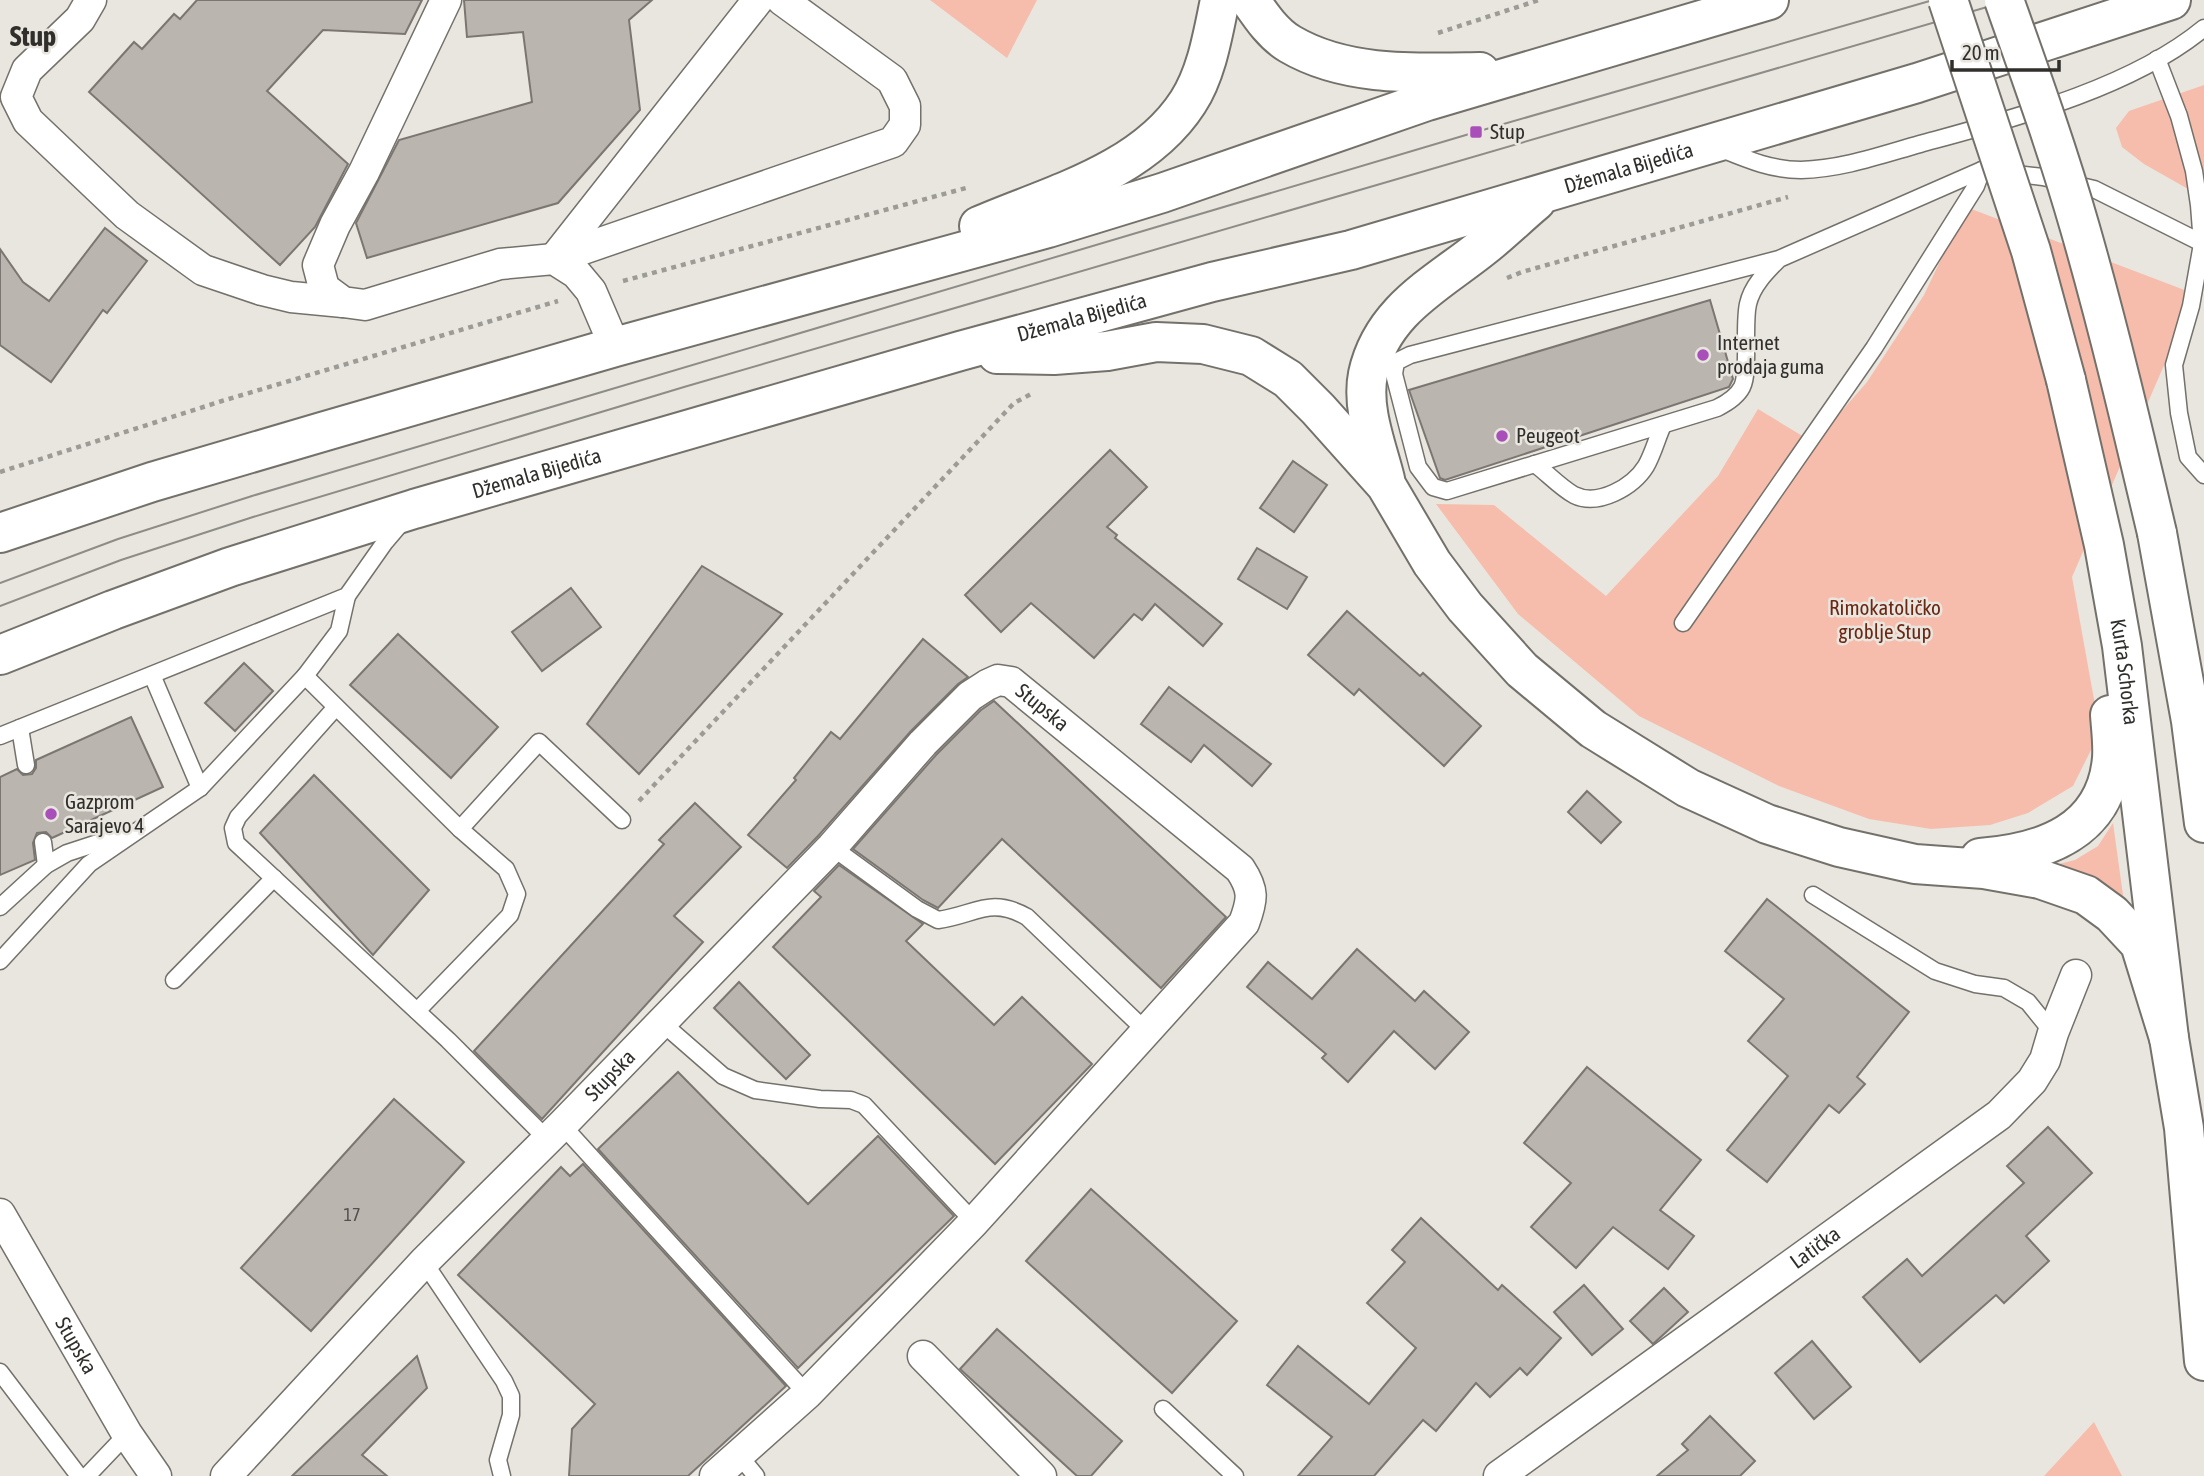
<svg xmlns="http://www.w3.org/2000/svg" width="2204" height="1476" viewBox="0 0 2204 1476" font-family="'Asap Condensed',sans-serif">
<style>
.green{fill:#f6bdac}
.building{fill:#bbb5b0;stroke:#7b7671;stroke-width:2}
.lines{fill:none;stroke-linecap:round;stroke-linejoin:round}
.lane-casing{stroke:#74716b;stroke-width:19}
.street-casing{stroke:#74716b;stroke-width:33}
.primary-casing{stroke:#74716b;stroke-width:42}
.path{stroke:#9d9b96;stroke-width:4.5;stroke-dasharray:5 5;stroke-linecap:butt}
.lane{stroke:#fff;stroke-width:16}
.street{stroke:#fff;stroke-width:30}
.primary{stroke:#fff;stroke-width:38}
.tram{stroke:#8e8c87;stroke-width:2}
.primary-bridge-casing{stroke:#74716b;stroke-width:42;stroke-linecap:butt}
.primary-bridge{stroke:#fff;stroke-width:38}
.poi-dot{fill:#a84fba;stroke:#e9e6df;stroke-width:2.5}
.labels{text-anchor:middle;stroke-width:5;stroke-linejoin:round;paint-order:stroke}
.number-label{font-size:18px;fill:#53504d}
.poi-label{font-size:21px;fill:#302f2c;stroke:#e9e6df;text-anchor:start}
.street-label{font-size:21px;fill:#302f2c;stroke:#e9e6df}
.park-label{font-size:21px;fill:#6a2713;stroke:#e9e6df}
.district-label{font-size:28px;font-weight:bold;fill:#302f2c;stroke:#e9e6df}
</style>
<rect width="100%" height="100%" fill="#e9e6df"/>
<g class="green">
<path d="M930,0H1037L1007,58Z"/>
<path d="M2204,85V198L2144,164L2122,147L2116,128L2129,111Z"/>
<path d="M1966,207L2195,294L2072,577L2095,705L2097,738L2073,786L2028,813L1990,825L1931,829L1869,819L1779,786L1639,716L1518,614L1436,504L1494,505L1606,596L1718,476L1758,409L1814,443L1867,382L1924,295Z"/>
<path d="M2113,823L2127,924L2039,869L2075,860L2098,846Z"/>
<path d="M2094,1422L2122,1476H2044Z"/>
</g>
<g class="building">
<path d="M197,0H422L405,34L323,30L267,91L348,164L315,227L280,265L89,92L134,42L142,49L174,14L180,19Z"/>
<path d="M464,0H652L629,20L640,110L558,203L367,258L356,223L399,140L532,102L523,32L467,37Z"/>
<path d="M105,228L147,261L107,313L103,310L51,382L0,345V249L23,282L49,301Z"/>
<path d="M1710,300L1733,379L1729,387L1445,480L1440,478L1409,390Z"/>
<path d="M1110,450L1147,487L1107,527L1117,535L1115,538L1222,624L1203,646L1155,604L1142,620L1134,614L1094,658L1031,603L1001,632L965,595Z"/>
<path d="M1293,461L1327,485L1294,532L1260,508Z"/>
<path d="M1257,548L1307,577L1287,609L1238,579Z"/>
<path d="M702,566L782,614L639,774L587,724Z"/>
<path d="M571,588L601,627L542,671L512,632Z"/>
<path d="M1347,611L1420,676L1423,673L1481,726L1444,766L1359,689L1354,695L1308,655Z"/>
<path d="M398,634L498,727L451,778L350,685Z"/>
<path d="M923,639L968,677L958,684L911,731L819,835L787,868L748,835L796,780L794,778L831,732L840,739Z"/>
<path d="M244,663L273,691L235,731L205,703Z"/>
<path d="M1169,687L1271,764L1252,786L1204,745L1191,762L1141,724Z"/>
<path d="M994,701L1226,917L1161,988L1002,839L938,908L923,900L853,849L936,755L981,710Z"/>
<path d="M131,717L163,787L52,838L46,832L37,833L33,843L35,860L0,875V777L17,769L23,775L32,774L36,768V760Z"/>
<path d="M314,775L429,890L373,955L260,833Z"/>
<path d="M1587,791L1621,822L1601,843L1568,812Z"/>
<path d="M695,803L741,847L674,916L703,942L542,1119L474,1051L664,844L659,840Z"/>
<path d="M839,865L923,924L906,941L994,1025L1022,997L1092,1064L995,1164L773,947L821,897L814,891Z"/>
<path d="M1767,899L1909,1012L1857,1077L1865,1084L1839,1113L1829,1105L1767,1182L1727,1150L1788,1076L1748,1041L1784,999L1725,951Z"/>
<path d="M1357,949L1415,1001L1424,991L1469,1032L1435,1069L1394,1031L1348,1082L1322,1058L1326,1054L1247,987L1268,962L1312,999Z"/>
<path d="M739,982L810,1055L786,1079L714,1008Z"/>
<path d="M1587,1067L1701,1160L1660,1210L1694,1236L1668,1269L1613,1227L1576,1268L1531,1227L1571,1183L1524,1143Z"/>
<path d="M678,1072L808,1204L878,1136L954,1216L798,1368L598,1149Z"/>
<path d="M394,1099L464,1162L311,1331L241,1268Z"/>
<path d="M2048,1127L2092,1173L2026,1236L2049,1261L2004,1303L1996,1295L1920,1362L1863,1297L1907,1259L1922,1276L2024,1183L2007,1166Z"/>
<path d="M583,1164L786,1386L688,1476H569L572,1429L595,1404L458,1275L561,1167L570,1176Z"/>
<path d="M1091,1189L1237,1321L1172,1393L1026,1261Z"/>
<path d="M1421,1218L1498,1290L1502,1285L1561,1338L1527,1375L1520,1368L1490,1397L1476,1383L1436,1431L1423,1420L1374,1476H1298L1332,1437L1267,1385L1298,1346L1369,1404L1416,1348L1367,1303L1405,1262L1392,1250Z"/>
<path d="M1584,1285L1623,1329L1592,1355L1554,1312Z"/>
<path d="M1664,1288L1688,1312L1653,1344L1630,1321Z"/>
<path d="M997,1329L1122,1441L1091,1476H1077L960,1369Z"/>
<path d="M1812,1341L1851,1387L1814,1419L1775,1373Z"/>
<path d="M417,1356L427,1388L362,1455L387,1476H292Z"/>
<path d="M1710,1416L1755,1461L1740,1476H1657L1688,1450L1682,1444Z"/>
</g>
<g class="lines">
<defs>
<g id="lane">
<path d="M2157,59L2179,116L2194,171L2199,205L2202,244L2191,306L2174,365L2179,413L2188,457L2204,475"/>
<path d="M1719,148C1746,159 1771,170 1801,170C1842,169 1881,155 1920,144C2011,119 2130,89 2204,28"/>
<path d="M1779,259L1410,355L1396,362L1394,374L1418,467L1433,487L1447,491L1717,408C1727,403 1737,397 1742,387C1750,371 1743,326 1748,304C1752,286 1766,272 1779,259L1982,170L2043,177L2094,189L2204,244"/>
<path d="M1535,464C1547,473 1561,488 1574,495C1598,507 1633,487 1646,466C1653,454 1657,438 1663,425"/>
<path d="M1683,623L1874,348L1976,186L1982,170"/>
<path d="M152,675L200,788"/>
<path d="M305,676L460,829L539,742L622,820"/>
<path d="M336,707L238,817L233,828L236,843L448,1040L546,1138"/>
<path d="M20,728L26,765"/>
<path d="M0,736L347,596L385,542L402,522"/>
<path d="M43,842L46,865"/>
<path d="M832,847L917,909L938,920C975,915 990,896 1027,917L1146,1031"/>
<path d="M1813,895L1935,971L1975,984L2004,988L2028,1002L2053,1033"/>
<path d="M0,907L46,865L67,853L122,835"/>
<path d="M0,961L89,864L200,788L305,676L339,631L347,596"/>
<path d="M174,980L274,878"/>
<path d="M417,1011L510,915L517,894L506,869L460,829"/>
<path d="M661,1022L723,1076L755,1090L820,1099L851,1100L864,1105L974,1222"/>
<path d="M562,1125L807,1394"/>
<path d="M424,1262L504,1381L511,1396V1415L498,1460L502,1476"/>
<path d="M0,1372L79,1476"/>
<path d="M1163,1409L1235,1476"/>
<path d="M738,1454L756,1476"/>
<path d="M87,1476L127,1434"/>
</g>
<g id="street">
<path d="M91,0L80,19L27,70L16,97L28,121L127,215L203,270L262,290L291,297L343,302"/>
<path d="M446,0L364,172L335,225L318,265L324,288L343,302L365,305L500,264L554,259L576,273L591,291L615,347"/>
<path d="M554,259L893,142L905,125V106L892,80L782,0"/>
<path d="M554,259L758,0"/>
<path id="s1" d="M0,1214L127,1434L156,1476"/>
<path d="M923,1356L1041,1476"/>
<path id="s2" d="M226,1476L424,1262L562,1125L832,847L923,743L970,696L987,685L998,680L1011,682L1240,869C1254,890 1253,899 1244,923L974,1222L807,1394L715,1476"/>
<path id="s3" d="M1499,1476L1999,1115L2032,1081L2045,1060L2053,1033L2076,975"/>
</g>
<g id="primary">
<path d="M1250,0C1261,16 1273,34 1290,44C1346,77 1417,73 1480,72"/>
<path d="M979,226C1051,195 1143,172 1188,102C1207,73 1213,33 1220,0"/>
<path d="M997,354L1054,355L1107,351L1156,342L1203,344L1251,356L1288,379L1318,409L1386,485L1432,563L1465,607L1522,670L1593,729L1688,788L1767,824L1839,847L1915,864L1984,869L2040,879L2086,895L2112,914L2140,944L2169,1038"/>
<path id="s4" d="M2066,380L2104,545L2122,646L2169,1038L2184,1128L2204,1361"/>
<path d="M1385,479C1377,447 1361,408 1368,374C1382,310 1437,284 1483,247C1502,232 1518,216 1536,201"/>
<path d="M0,533L152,482L322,432L615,347L1048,228L1162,193L1427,101L1769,0"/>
<path d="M2157,533L2191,721L2204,823"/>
<path id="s5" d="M0,655L113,610L230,567L414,509L960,351L1212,282L1351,250L1917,83L2171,0"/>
<path d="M1980,858C2043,853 2106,832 2112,758C2113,744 2111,729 2110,715"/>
</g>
</defs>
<use href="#lane" class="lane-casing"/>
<use href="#street" class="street-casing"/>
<use href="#primary" class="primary-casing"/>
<g class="path">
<path d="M1438,33L1539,0"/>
<path d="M1507,278L1522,272L1788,197"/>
<path d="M623,281L966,188"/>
<path d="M0,472L222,401L558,301"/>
<path d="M639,801L1014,403L1033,393"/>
</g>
<use href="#lane" class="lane"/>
<use href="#street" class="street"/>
<use href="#primary" class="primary"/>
<g class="tram">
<path d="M0,583L118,539L252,496L1476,132L1933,0"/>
<path d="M0,606L121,560L253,517L684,387L2011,0"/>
</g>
<defs>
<g id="primary-bridge">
<path d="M1948,0L2031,251L2066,380"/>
<path d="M2004,0C2031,76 2058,151 2080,228C2109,329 2133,431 2157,533"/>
</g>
</defs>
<use href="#primary-bridge" class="primary-bridge-casing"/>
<use href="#primary-bridge" class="primary-bridge"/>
</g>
<g class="poi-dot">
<rect x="1469" y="125" width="14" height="14" rx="3.5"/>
<circle cx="1703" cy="355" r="7"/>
<circle cx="1502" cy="436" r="7"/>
<circle cx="51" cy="814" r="7"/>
</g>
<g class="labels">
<g class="number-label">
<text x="352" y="1221">17</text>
</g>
<g class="poi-label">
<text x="1490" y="139">Stup</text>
<text x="1717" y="350">Internet<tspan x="1717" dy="24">prodaja guma</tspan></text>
<text x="1516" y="443">Peugeot</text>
<text x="65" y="809">Gazprom<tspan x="65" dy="24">Sarajevo 4</tspan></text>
</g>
<g class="street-label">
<text dy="7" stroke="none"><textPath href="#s5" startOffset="1701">Džemala Bijedića</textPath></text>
<text dy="7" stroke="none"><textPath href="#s5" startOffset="1134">Džemala Bijedića</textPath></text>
<text dy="7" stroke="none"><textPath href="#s5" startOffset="567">Džemala Bijedića</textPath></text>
<text dy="7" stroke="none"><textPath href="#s4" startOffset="298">Kurta Schorka</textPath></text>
<text dy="7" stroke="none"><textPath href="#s2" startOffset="1164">Stupska</textPath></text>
<text dy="7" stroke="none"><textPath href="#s2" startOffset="555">Stupska</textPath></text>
<text dy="7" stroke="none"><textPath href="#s3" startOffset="390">Latička</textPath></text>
<text dy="7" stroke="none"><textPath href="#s1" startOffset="152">Stupska</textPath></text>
</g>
<g class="park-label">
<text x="1885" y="615">Rimokatoličko<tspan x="1885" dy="24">groblje Stup</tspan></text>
</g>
<g class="district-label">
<text x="33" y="46">Stup</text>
</g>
</g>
<path d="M1952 60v10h107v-10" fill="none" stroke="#302f2c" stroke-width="3.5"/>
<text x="1962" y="60" font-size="21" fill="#302f2c" stroke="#e9e6df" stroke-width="5" paint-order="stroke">20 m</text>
</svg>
